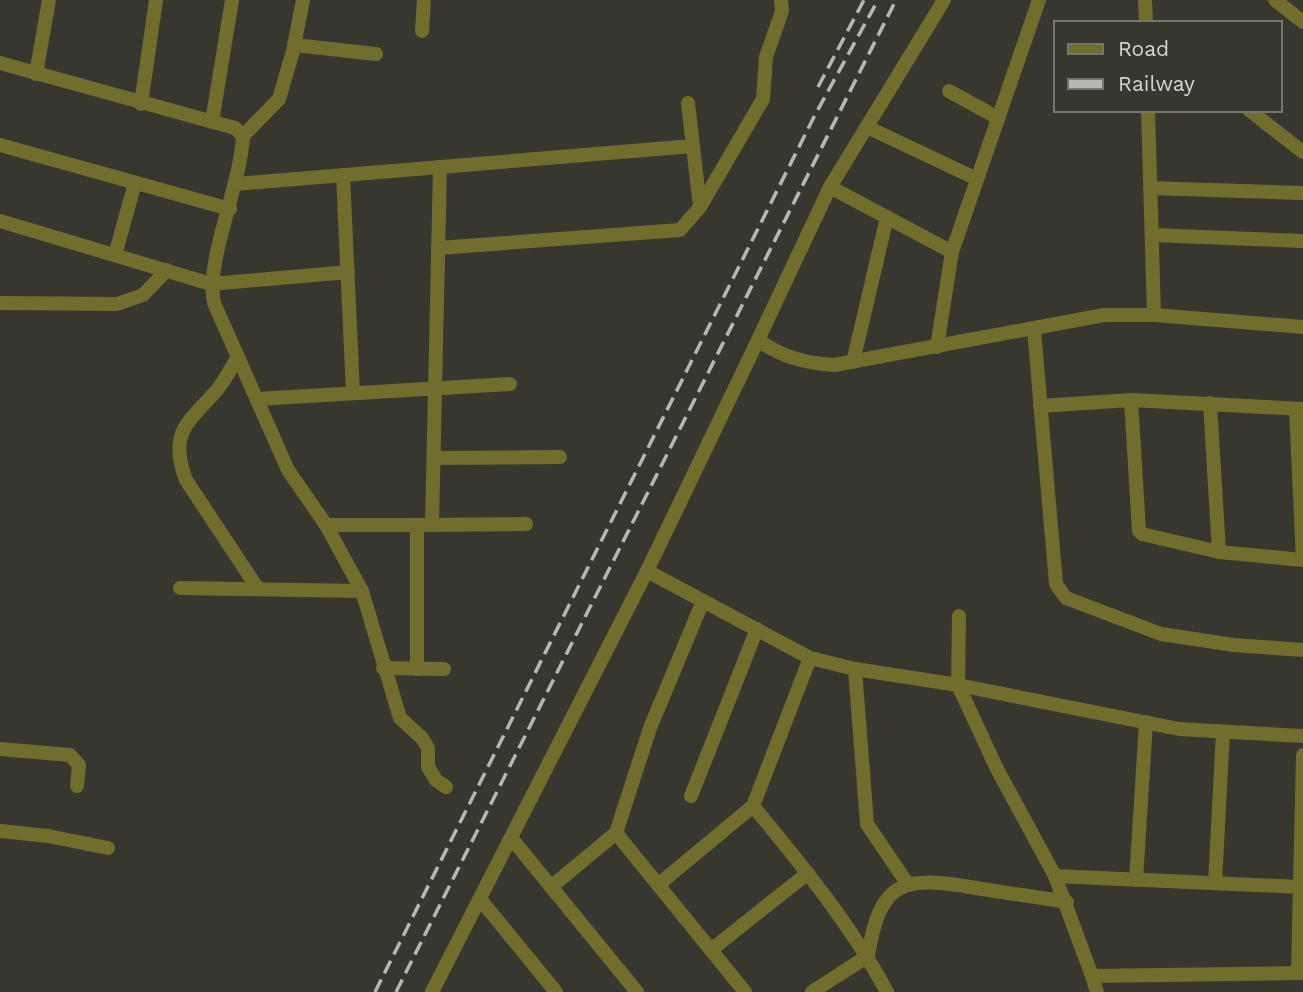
<svg xmlns="http://www.w3.org/2000/svg" width="1303" height="992" viewBox="0 0 1303 992" font-family="'Work Sans',sans-serif">
<style>
.lines{fill:none;stroke-linecap:round;stroke-linejoin:round}
.minor{stroke:#706d2d;stroke-width:14}
.rail{stroke:#b6b6b2;stroke-width:3.5;stroke-dasharray:14 7;stroke-linecap:butt}
</style>
<rect width="100%" height="100%" fill="#373730"/>
<g class="lines">
<g class="minor">
<path d="M1145,0L1146,23"/>
<path d="M1275,0L1303,22"/>
<path d="M422,31L424,0"/>
<path d="M294,45L376,54"/>
<path d="M0,63L235,128L243,136C241,184 205,262 214,303L288,470L326,525L362,591L400,718L422,738L428,748V767L436,780L446,787"/>
<path d="M36,74L49,0"/>
<path d="M949,91L998,118"/>
<path d="M141,104L156,0"/>
<path d="M1148,110L1154,315"/>
<path d="M1249,110L1303,152"/>
<path d="M212,122L232,0"/>
<path d="M867,127L977,179"/>
<path d="M243,136L279,99L293,51L303,0"/>
<path d="M0,145L230,209"/>
<path d="M343,175L353,393"/>
<path d="M235,184L693,146"/>
<path d="M830,187L952,252L937,347"/>
<path d="M1150,188L1303,193"/>
<path d="M700,207L763,99L766,57L782,11L781,0"/>
<path d="M0,221L211,284L348,272"/>
<path d="M1152,235L1303,241"/>
<path d="M438,248L680,230L700,207L688,103"/>
<path d="M952,252L1039,0"/>
<path d="M115,255L135,183"/>
<path d="M0,303L117,304L143,295L167,270"/>
<path d="M1034,330L1056,584L1066,598L1161,634L1234,645L1303,650"/>
<path d="M758,340L830,187L944,0"/>
<path d="M238,357C231,368 225,380 217,390C188,423 168,432 186,480L258,589"/>
<path d="M853,362L887,217"/>
<path d="M257,399L510,384"/>
<path d="M1131,400L1139,531L1142,534L1219,552L1303,560"/>
<path d="M1210,403L1219,552"/>
<path d="M1040,406L1131,400L1303,409"/>
<path d="M1296,409L1303,560"/>
<path d="M434,458L560,457"/>
<path d="M326,525H417"/>
<path d="M432,525L440,167"/>
<path d="M647,571L810,658L855,669L958,685L1179,729L1303,736"/>
<path d="M180,588L362,591"/>
<path d="M703,601L650,728L616,833L745,992"/>
<path d="M959,616L958,685L997,769L1055,876L1092,976L1303,973"/>
<path d="M810,658L753,806C802,865 851,925 887,992"/>
<path d="M383,668L444,669"/>
<path d="M417,669V525L526,524"/>
<path d="M855,669L867,824L907,883"/>
<path d="M0,749L70,755L79,765L77,786"/>
<path d="M691,796L757,629"/>
<path d="M0,831L48,836L108,848"/>
<path d="M512,839L637,992"/>
<path d="M1055,876L1301,887"/>
<path d="M1136,880L1146,722"/>
<path d="M1215,883L1223,732"/>
<path d="M658,885L753,806"/>
<path d="M551,887L616,833"/>
<path d="M480,899L556,992"/>
<path d="M711,950L808,873"/>
<path d="M1298,972L1303,755"/>
<path d="M1092,976L1097,992"/>
<path d="M432,992L647,571L758,340C782,357 804,363 834,365L1104,315H1154L1303,327"/>
<path d="M812,992L868,956C880,878 905,876 976,888C1006,893 1037,897 1067,902"/>
</g>
<g class="rail">
<path d="M818,87L864,0"/>
<path d="M375,992L815,115L878,0"/>
<path d="M396,992L896,0"/>
</g>
</g>
<rect x="1054" y="21" width="228" height="91" fill="#373730" stroke="#767670" stroke-width="2"/>
<rect x="1068" y="44" width="35" height="10" fill="#706d2d" stroke="#767670" stroke-width="2"/>
<text x="1118" y="56" font-size="21" fill="#d4d4d0">Road</text>
<rect x="1068" y="79" width="35" height="10" fill="#b6b6b2" stroke="#767670" stroke-width="2"/>
<text x="1118" y="91" font-size="21" fill="#d4d4d0">Railway</text>
</svg>
